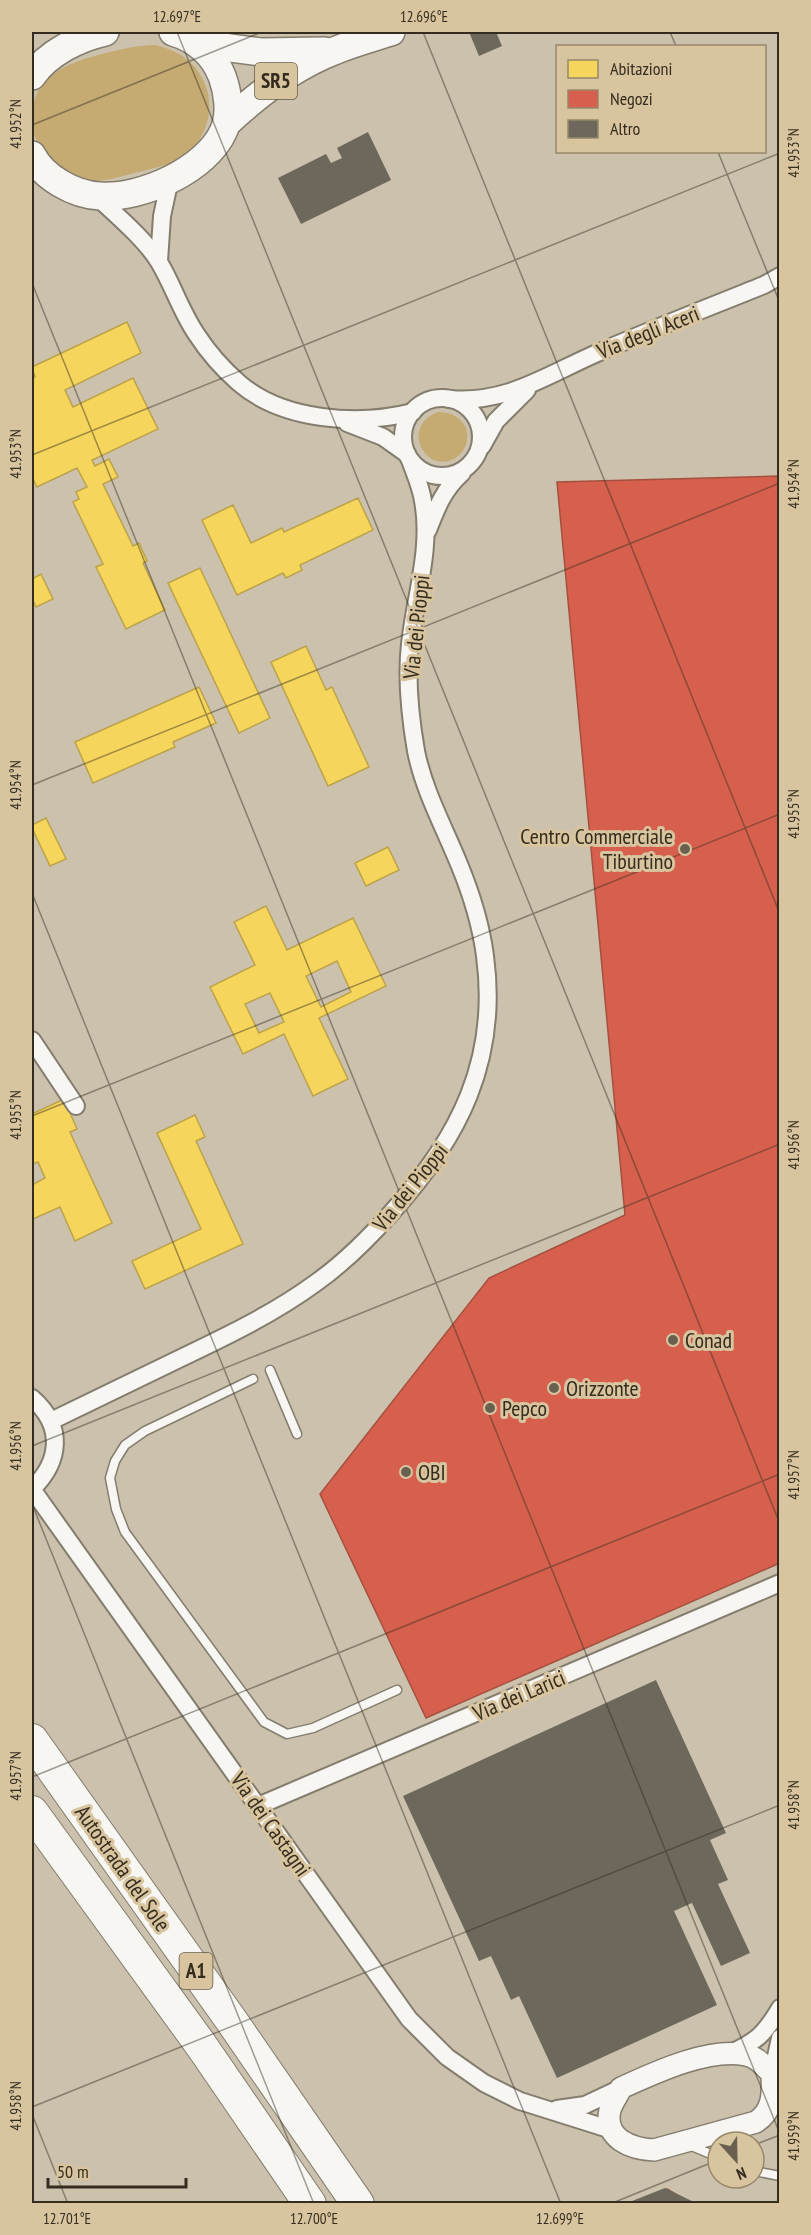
<svg xmlns="http://www.w3.org/2000/svg" width="811" height="2235" viewBox="0 0 811 2235" font-family="'PT Sans Narrow',sans-serif">
<style>
.green{fill:#c5aa71}
.homes{fill:#f6d55c;stroke:#bca249;stroke-width:1.5;fill-rule:evenodd}
.shops{fill:#d6604d;stroke:#a5503f;stroke-width:1.5}
.building{fill:#6d685b}
.lines{fill:none;stroke-linecap:round;stroke-linejoin:round}
.service-casing{stroke:#847c6d;stroke-width:11}
.minor-casing{stroke:#847c6d;stroke-width:20}
.tertiary-casing{stroke:#847c6d;stroke-width:24}
.primary-casing{stroke:#847c6d;stroke-width:30}
.motorway-casing{stroke:#847c6d;stroke-width:34}
.service{stroke:#f7f6f3;stroke-width:8}
.minor{stroke:#f7f6f3;stroke-width:16}
.tertiary{stroke:#f7f6f3;stroke-width:21}
.primary{stroke:#f7f6f3;stroke-width:27}
.motorway{stroke:#f7f6f3;stroke-width:32}
.ticks{fill:none;stroke:#342c1e;stroke-width:1.5;stroke-opacity:0.45}
.poi-dot{fill:#696050;stroke:#d8c59f;stroke-width:2}
.labels{text-anchor:middle;stroke-width:6;stroke-linejoin:round;paint-order:stroke}
.shield{fill:#d8c59f;stroke:#655a45;stroke-width:1.5}
.shield-label{font-size:21px;font-weight:bold;fill:#342c1e}
.street-label{font-size:22px;fill:#342c1e;stroke:#d8c59f}
.poi-label{font-size:22px;fill:#342c1e;stroke:#d8c59f;text-anchor:start}
.neatline{fill:none;stroke:#342c1e;stroke-width:2}
.ticks-label{font-size:15px;text-anchor:middle;fill:#342c1e}
</style>
<rect width="100%" height="100%" fill="#cbc1ac"/>
<g class="green">
<path d="M155,45C177,50 195,61 204,82C218,112 203,149 173,162C162,167 150,169 138,172C115,178 85,189 63,173C59,169 55,163 51,159C42,149 35,142 33,129C26,77 66,63 106,53C123,49 138,45 155,45Z"/>
<path d="M438,412C454,412 470,422 467,440C466,446 463,452 458,456C430,479 397,428 438,412Z"/>
</g>
<g class="homes">
<path d="M127,322L141,353L65,390L73,407L133,378L158,429L92,460L95,466L109,459L118,477L103,484L133,546L139,543L147,561L143,563L165,610L126,629L96,567L103,564L73,502L79,499L76,492L87,487L77,468L37,487L32,477V379L35,377L32,367Z"/>
<path d="M358,498L373,530L300,565L302,570L286,578L283,573L237,595L202,520L233,505L251,543L282,528L284,532Z"/>
<path d="M200,568L270,718L239,733L168,583Z"/>
<path d="M41,574L53,599L36,607L32,598V579Z"/>
<path d="M306,646L326,690L332,687L369,767L328,786L271,662Z"/>
<path d="M199,687L216,723L173,742L175,747L93,783L75,742Z"/>
<path d="M46,818L66,859L50,866L32,828V825Z"/>
<path d="M388,847L399,870L366,886L355,863Z"/>
<path d="M266,906L287,950L353,918L386,986L319,1018L348,1079L313,1096L284,1034L243,1054L210,987L255,965L234,922ZM337,961L351,992L321,1007L306,976ZM270,993L284,1022L259,1033L245,1004Z"/>
<path d="M64,1099L77,1129L70,1132L112,1223L75,1241L60,1207L33,1219L32,1215V1185L45,1178L38,1162L32,1164V1114Z"/>
<path d="M195,1115L205,1137L196,1141L243,1244L145,1289L132,1261L201,1229L157,1133Z"/>
</g>
<g class="shops">
<path d="M780,476V1563L426,1718L320,1494L489,1278L625,1215L557,482Z"/>
<path d="M667,2189L692,2204H638Z"/>
</g>
<g class="building">
<path d="M469,32H496L502,46L479,56Z"/>
<path d="M368,132L391,180L301,224L278,178L326,154L331,163L342,158L337,148Z"/>
<path d="M656,1680L726,1833L710,1840L728,1880L718,1884L750,1953L721,1966L692,1903L674,1911L717,2005L557,2078L519,1996L511,2000L491,1956L479,1961L403,1796Z"/>
<path d="M665,2188L698,2204H627V2203Z"/>
</g>
<g class="lines">
<defs>
<g id="service">
<path d="M270,1370L297,1434"/>
<path d="M253,1379L145,1431L125,1445L115,1461L110,1478L116,1509L125,1532L264,1722L287,1734L313,1728L397,1690"/>
<path d="M689,2145L718,2157"/>
<path d="M754,2171L780,2176"/>
</g>
<g id="minor">
<path d="M96,196C116,215 145,239 159,262C173,285 181,312 197,335C208,352 223,369 239,383C283,421 358,426 413,412"/>
<path d="M159,261L162,216L170,179"/>
<circle cx="442" cy="437" r="39"/>
<path d="M449,399C506,404 545,376 595,354C650,330 707,308 764,285L780,276"/>
<path d="M347,423L383,437L407,454"/>
<path d="M482,446L496,421L527,390"/>
<path d="M428,530C437,507 444,489 462,473"/>
<path d="M32,1040L76,1106"/>
<path d="M32,1398C64,1426 61,1461 32,1489"/>
<path d="M51,1421C94,1400 137,1379 181,1358C227,1336 275,1313 317,1282C345,1262 369,1238 392,1212C459,1138 499,1060 485,956C481,925 471,893 459,864C444,827 424,791 416,751C410,716 406,679 410,644C415,597 432,548 423,501C421,487 415,474 410,460"/>
<path d="M32,1489L409,2019L447,2057L484,2083L520,2101L612,2130"/>
<path d="M258,1806L780,1583"/>
<path d="M729,2054C757,2041 764,2035 780,2008"/>
<path d="M772,2075L780,2038"/>
<path d="M557,2109L585,2105L621,2088"/>
</g>
<path id="tertiary" d="M772,2075C773,2094 773,2111 756,2122L654,2150C632,2149 603,2139 610,2110C612,2103 618,2095 621,2088C654,2073 709,2047 746,2055C762,2058 766,2072 780,2079"/>
<g id="primary">
<path d="M200,44L261,52L324,51"/>
<path d="M32,76C48,53 78,38 105,32"/>
<path d="M227,123C259,93 293,67 334,51C353,43 372,38 391,32"/>
<path d="M32,155C43,177 74,195 100,196C141,199 207,170 224,130C231,114 228,92 222,76C213,53 196,39 173,32"/>
</g>
<g id="motorway">
<path d="M32,1740L231,2020L358,2204"/>
<path d="M32,1812L201,2045L310,2204"/>
</g>
</defs>
<use href="#service" class="service-casing"/>
<use href="#minor" class="minor-casing"/>
<use href="#tertiary" class="tertiary-casing"/>
<use href="#primary" class="primary-casing"/>
<use href="#motorway" class="motorway-casing"/>
<use href="#service" class="service"/>
<use href="#minor" class="minor"/>
<use href="#tertiary" class="tertiary"/>
<use href="#primary" class="primary"/>
<use href="#motorway" class="motorway"/>
</g>
<path class="ticks" d="M177,32L780,1524M423,32L780,914M670,32L676,46M32,125L262,32M718,152L780,303M32,283L780,2134M32,455L780,153M32,785L780,483M32,893L561,2204M32,1116L780,814M32,1446L780,1144M32,1504L314,2204M32,1777L780,1474M32,2107L780,1805M32,2114L68,2204M754,2145L780,2135M610,2204L718,2160"/>
<g class="poi-dot">
<circle cx="685" cy="849" r="6"/>
<circle cx="673" cy="1340" r="6"/>
<circle cx="554" cy="1388" r="6"/>
<circle cx="490" cy="1408" r="6"/>
<circle cx="406" cy="1472" r="6"/>
</g>
<g class="labels">
<g class="shield">
<rect x="255" y="63" width="42" height="36" rx="4.5"/>
<rect x="179.5" y="1953" width="33" height="36" rx="4.5"/>
</g>
<g class="shield-label">
<text x="276" y="88">SR5</text>
<text x="196" y="1978">A1</text>
</g>
<g class="street-label">
<text transform="translate(648 332) rotate(-22)" y="8">Via degli Aceri</text>
<text transform="translate(416 627) rotate(-84)" y="8">Via dei Pioppi</text>
<text transform="translate(410 1187) rotate(-51)" y="8">Via dei Pioppi</text>
<text transform="translate(519 1695) rotate(-23)" y="8">Via dei Larici</text>
<text transform="translate(271 1824) rotate(55)" y="8">Via dei Castagni</text>
<text transform="translate(123 1868) rotate(55)" y="8">Autostrada del Sole</text>
</g>
<g class="poi-label">
<text x="673" y="844" text-anchor="end">Centro Commerciale<tspan x="673" dy="25">Tiburtino</tspan></text>
<text x="685" y="1348">Conad</text>
<text x="566" y="1396">Orizzonte</text>
<text x="502" y="1416">Pepco</text>
<text x="418" y="1480">OBI</text>
</g>
</g>
<rect width="811" height="2235" fill="none" stroke="#d8c59f" stroke-width="66"/>
<rect x="556" y="45" width="210" height="108" fill="#d8c59f" stroke="#96886b" stroke-width="1.5"/>
<rect x="568" y="60" width="30" height="18" fill="#f6d55c" stroke="#96886b" stroke-width="1.5"/>
<text x="610" y="75" font-size="18" fill="#342c1e">Abitazioni</text>
<rect x="568" y="90" width="30" height="18" fill="#d6604d" stroke="#96886b" stroke-width="1.5"/>
<text x="610" y="105" font-size="18" fill="#342c1e">Negozi</text>
<rect x="568" y="120" width="30" height="18" fill="#6d685b" stroke="#96886b" stroke-width="1.5"/>
<text x="610" y="135" font-size="18" fill="#342c1e">Altro</text>
<g transform="translate(736 2160) rotate(158)"><circle r="28" fill="#d8c59f" stroke="#96886b" stroke-width="1.5"/>
<path d="M0-4.5L10 22L0 15L-10 22Z" fill="#696050"/>
<text y="-9" font-size="16" font-weight="bold" text-anchor="middle" fill="#342c1e">N</text>
</g>
<path d="M48 2178v9h138v-9" fill="none" stroke="#342c1e" stroke-width="3"/>
<text x="57" y="2178" font-size="18" fill="#342c1e" stroke="#d8c59f" stroke-width="4.5" paint-order="stroke">50 m</text>
<rect x="33" y="33" width="745" height="2169" class="neatline"/>
<g class="ticks-label">
<text x="177" y="22">12.697°E</text>
<text x="424" y="22">12.696°E</text>
<text transform="translate(16 124) rotate(-90)" y="5">41.952°N</text>
<text transform="translate(794 153) rotate(-90)" y="5">41.953°N</text>
<text transform="translate(16 454) rotate(-90)" y="5">41.953°N</text>
<text transform="translate(794 484) rotate(-90)" y="5">41.954°N</text>
<text transform="translate(16 785) rotate(-90)" y="5">41.954°N</text>
<text transform="translate(794 814) rotate(-90)" y="5">41.955°N</text>
<text transform="translate(16 1115) rotate(-90)" y="5">41.955°N</text>
<text transform="translate(794 1145) rotate(-90)" y="5">41.956°N</text>
<text transform="translate(16 1446) rotate(-90)" y="5">41.956°N</text>
<text transform="translate(794 1475) rotate(-90)" y="5">41.957°N</text>
<text transform="translate(16 1776) rotate(-90)" y="5">41.957°N</text>
<text transform="translate(794 1805) rotate(-90)" y="5">41.958°N</text>
<text transform="translate(16 2106) rotate(-90)" y="5">41.958°N</text>
<text transform="translate(794 2136) rotate(-90)" y="5">41.959°N</text>
<text x="67" y="2224">12.701°E</text>
<text x="314" y="2224">12.700°E</text>
<text x="560" y="2224">12.699°E</text>
</g>
</svg>
